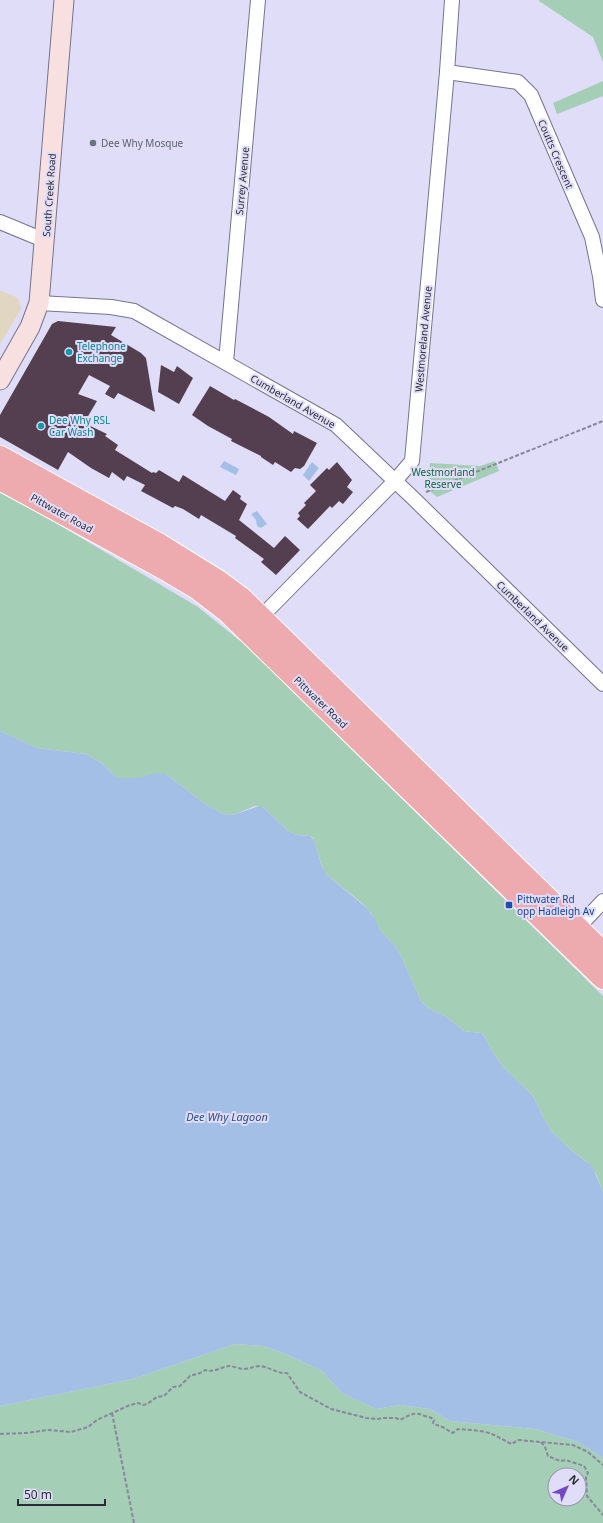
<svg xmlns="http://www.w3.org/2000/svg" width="603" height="1523" viewBox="0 0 603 1523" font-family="'Noto Sans',sans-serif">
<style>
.commercial{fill:#e1d6c2}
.green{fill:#a5ceb6;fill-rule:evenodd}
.water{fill:#a4bfe6}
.building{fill:#533f4f}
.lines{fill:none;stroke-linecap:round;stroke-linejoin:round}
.minor-casing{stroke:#76738c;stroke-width:16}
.secondary-casing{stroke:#76738c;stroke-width:21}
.trunk-casing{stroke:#fff;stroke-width:24}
.path{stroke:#89879b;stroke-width:2;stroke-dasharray:4 2;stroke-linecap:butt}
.minor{stroke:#fff;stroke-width:14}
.secondary{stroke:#f8e0e1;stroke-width:19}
.trunk{stroke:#eeabaf;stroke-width:22}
.worship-dot{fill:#6b7280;stroke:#e0ddf9;stroke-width:1.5}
.culture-dot{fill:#0f9aa8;stroke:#e0ddf9;stroke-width:1.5}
.transit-dot{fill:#1a4fb4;stroke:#e0ddf9;stroke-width:1.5}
.labels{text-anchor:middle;stroke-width:4;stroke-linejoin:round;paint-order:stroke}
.worship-label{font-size:10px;fill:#5b616d;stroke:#e0ddf9;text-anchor:start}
.street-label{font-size:10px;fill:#2c2b35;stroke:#e0ddf9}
.culture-label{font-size:10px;fill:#0d838f;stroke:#e0ddf9;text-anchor:start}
.park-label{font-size:10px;fill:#136441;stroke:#e0ddf9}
.transit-label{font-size:10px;fill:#164399;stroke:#e0ddf9;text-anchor:start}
.water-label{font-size:11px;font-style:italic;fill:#2b4d80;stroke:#e0ddf9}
</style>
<rect width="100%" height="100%" fill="#e0ddf9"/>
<path class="commercial" d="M0,290L18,298L21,309L0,344Z"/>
<g class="green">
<path d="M539,0H603V62L593,37L539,1Z"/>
<path d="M603,81V96L557,114L553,103Z"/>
<path d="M495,461L499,471L437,497L427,489L430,463L480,466Z"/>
<path d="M0,490L198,607L244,644L603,996V1192L596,1174L587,1162L571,1150L552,1132L543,1117L533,1096L503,1067L492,1051L485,1037L481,1033L464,1031L445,1016L428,1008L421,1001L400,954L394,945L380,930L371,913L362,903L327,875L324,872L313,838L310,836L297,835L288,831L263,807L255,806L233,815L223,814L205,804L166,774L139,778H119L115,776L103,764L86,754L37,748L0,731Z"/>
<path d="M235,1344L263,1346L286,1354L322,1371L342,1393L376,1409L400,1405L430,1409L450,1421L535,1429L578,1442L603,1458V1523H0V1406L133,1379ZM555,1475H579V1499H555Z"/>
</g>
<g class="water">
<path d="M224,461L239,469L236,475L220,467Z"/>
<path d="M312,462L319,468L309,481L303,475Z"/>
<path d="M257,511L267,524L261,528L257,526L256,520L251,514Z"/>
<path d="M0,731L37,748L86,754L103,764L115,776L119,778H139L156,773L166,774L205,804L223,814L233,815L259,806L263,807L288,831L297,835L310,836L314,840L322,867L327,875L367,908L375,919L380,930L394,945L400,954L421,1001L428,1008L445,1016L464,1031L481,1033L485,1037L492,1051L503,1067L533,1096L543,1117L552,1132L571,1150L592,1166L603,1192V1458L578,1442L535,1429L450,1421L430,1409L400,1405L376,1409L342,1393L322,1371L286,1354L263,1346L235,1344L133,1379L0,1406Z"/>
</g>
<g class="building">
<path d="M58,321L116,327L111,335L141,353L146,358L155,412L118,393L114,399L105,394L110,386L89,375L78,394L97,401L84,423L107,434L105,436L118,445L115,450L152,473L153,472L156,473L159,470L179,482L183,475L225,501L233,490L241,496L240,499L247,504L239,520L274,548L285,536L300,550L276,575L261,562L264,559L235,538L236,536L201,515L199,519L183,509L175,506L173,508L141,491L145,485L127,476L124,481L112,472L109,478L91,468L68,452L58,470L0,437V415L52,324Z"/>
<path d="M161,365L174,372L177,366L193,378L179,404L158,392Z"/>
<path d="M210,386L234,400L235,399L269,417L293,434L294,431L317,443L304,466L300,469L295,468L291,472L275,462L273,465L261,457V456L231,441L232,439L208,426L192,415Z"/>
<path d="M337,462L352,480L347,487L353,492L343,504L339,501L332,508L330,506L308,529L297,519L300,516L298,513L306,505L304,503L316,491L310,485L327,468L329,470Z"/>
</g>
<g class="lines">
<defs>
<g id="minor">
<path d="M447,72L518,82L531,95L592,237L600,276L603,300"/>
<path d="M0,222L46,241"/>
<path d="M39,303L111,307L134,311L336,425L413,498L603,684"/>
<path d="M226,362L258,0"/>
<path d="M261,617L395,481L412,461L447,72L452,0"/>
<path d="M573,933L603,901"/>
</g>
<path id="secondary" d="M0,380L30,327L39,303L64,0"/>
<g id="trunk">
<path d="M0,457L160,545L218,581L241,598L603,953"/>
<path d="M0,479L165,569L197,588L227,611L603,978"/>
</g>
</defs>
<use href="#minor" class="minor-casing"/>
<use href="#secondary" class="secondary-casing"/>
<use href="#trunk" class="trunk-casing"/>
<g class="path">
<path d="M426,492L603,421"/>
<path d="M112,1413L134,1523"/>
<path d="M0,1434L26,1433L48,1430L71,1432L88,1427L97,1420L130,1405L138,1403L143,1405L147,1404L157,1397L164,1396L173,1387L180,1386L190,1376L200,1373L205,1370C214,1373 221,1367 229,1366C234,1366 239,1369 244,1369C250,1369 254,1366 260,1366C270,1367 277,1374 287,1373L300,1392L331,1409L366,1418L377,1419L384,1418H396L400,1420C410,1415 414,1411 425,1416C429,1417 431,1417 434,1420L433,1423C437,1426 439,1425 442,1427C447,1429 448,1431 453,1433L458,1429C468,1430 479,1430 489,1433C498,1436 504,1441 512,1444L518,1440L573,1445L588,1452L603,1465"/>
<path d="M541,1442L545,1447L548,1456L560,1461L566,1460L584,1466L588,1473L586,1477L587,1496L603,1515"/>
</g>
<use href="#minor" class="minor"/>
<use href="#secondary" class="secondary"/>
<use href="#trunk" class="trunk"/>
</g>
<circle class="worship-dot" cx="93" cy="143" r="4"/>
<g class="culture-dot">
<circle cx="69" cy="352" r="4"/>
<circle cx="41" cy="426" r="4"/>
</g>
<rect class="transit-dot" x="505" y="901" width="8" height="8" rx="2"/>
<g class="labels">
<g class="worship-label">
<text x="101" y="147">Dee Why Mosque</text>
</g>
<g class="street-label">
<text transform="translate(556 154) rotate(67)" y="4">Coutts Crescent</text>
<text transform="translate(242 181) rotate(-85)" y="4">Surrey Avenue</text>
<text transform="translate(49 195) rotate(-86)" y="4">South Creek Road</text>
<text transform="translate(423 339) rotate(-85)" y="4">Westmoreland Avenue</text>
<text transform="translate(293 401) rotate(30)" y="4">Cumberland Avenue</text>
<text transform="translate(62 513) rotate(29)" y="4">Pittwater Road</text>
<text transform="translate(533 616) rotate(44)" y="4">Cumberland Avenue</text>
<text transform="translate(321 702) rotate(44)" y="4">Pittwater Road</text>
</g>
<g class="culture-label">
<text x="77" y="350">Telephone<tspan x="77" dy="12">Exchange</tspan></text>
<text x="49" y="424">Dee Why RSL<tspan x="49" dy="12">Car Wash</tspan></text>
</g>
<g class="park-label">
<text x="443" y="476">Westmorland<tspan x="443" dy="12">Reserve</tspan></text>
</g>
<g class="transit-label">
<text x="517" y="903">Pittwater Rd<tspan x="517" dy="12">opp Hadleigh Av</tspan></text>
</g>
<g class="water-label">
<text x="227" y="1121">Dee Why Lagoon</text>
</g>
</g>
<g transform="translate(567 1487) rotate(45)"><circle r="19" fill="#e0ddf9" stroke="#9896ab"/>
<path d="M0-3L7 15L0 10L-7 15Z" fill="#7449c1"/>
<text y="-6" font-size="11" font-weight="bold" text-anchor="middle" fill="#2c2b35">N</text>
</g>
<path d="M18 1499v6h87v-6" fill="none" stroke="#2c2b35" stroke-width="2"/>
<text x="24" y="1499" font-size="12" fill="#2c2b35" stroke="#e0ddf9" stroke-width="3" paint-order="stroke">50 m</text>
</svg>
